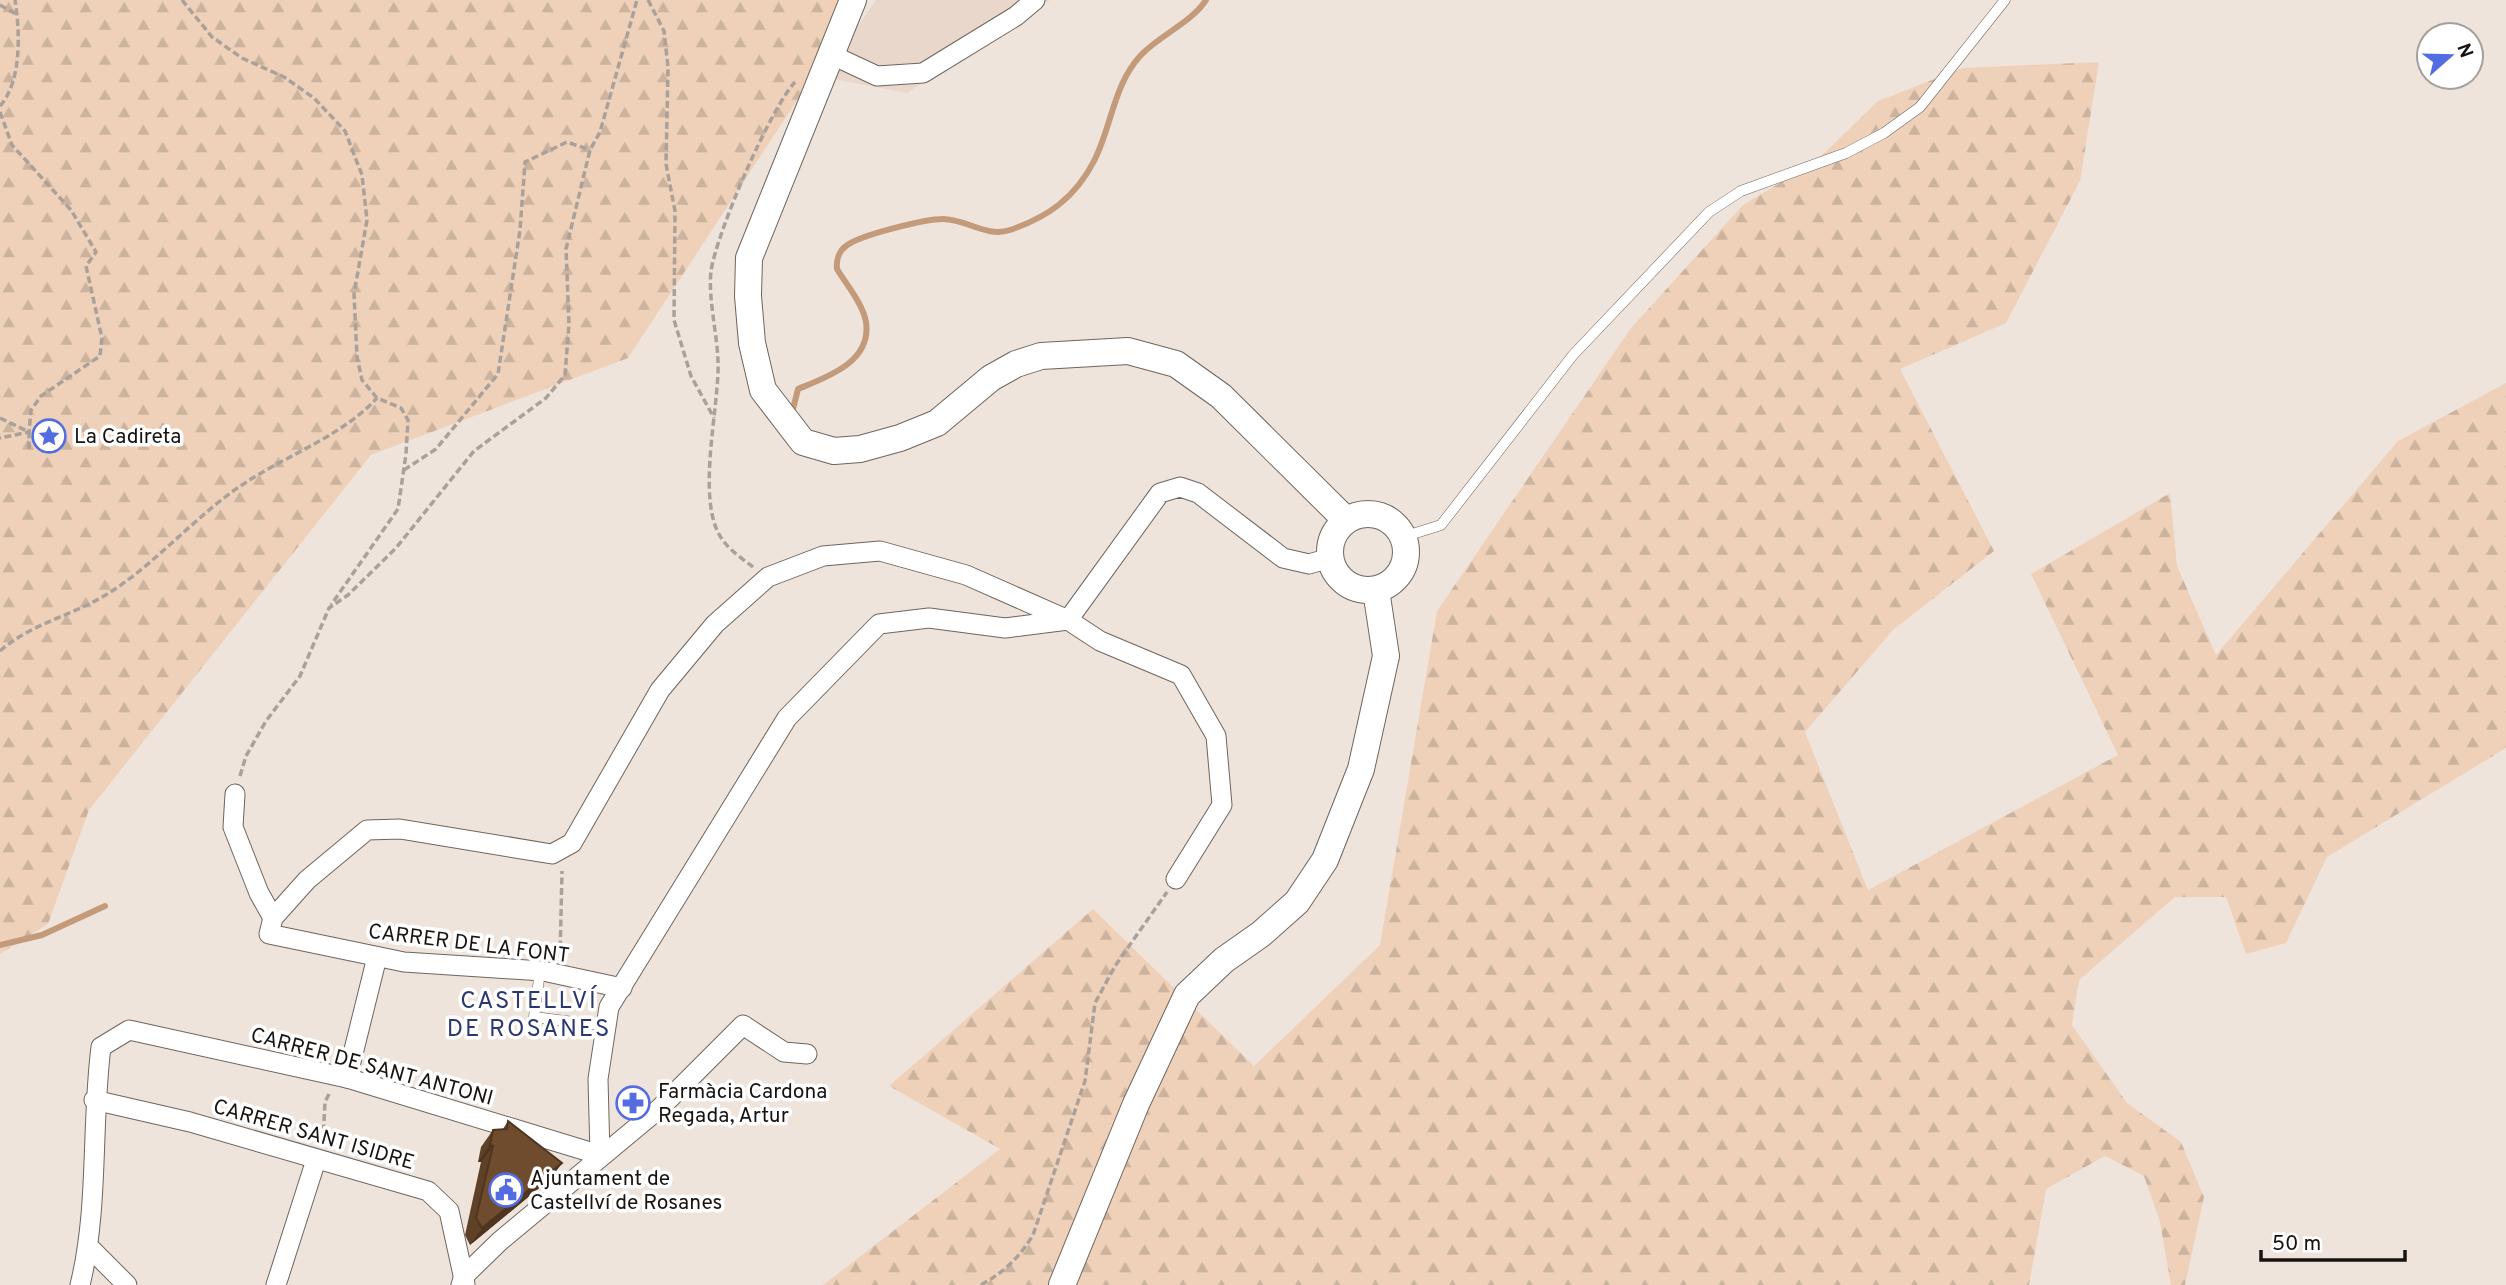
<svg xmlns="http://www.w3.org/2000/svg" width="2506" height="1285" viewBox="0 0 2506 1285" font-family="Overpass,sans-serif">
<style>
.built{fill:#e8d7ca}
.forest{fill:url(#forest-firs)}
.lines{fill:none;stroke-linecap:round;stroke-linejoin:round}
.stream{stroke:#c39b7a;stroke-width:6}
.lane-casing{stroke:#6e655e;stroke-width:11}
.street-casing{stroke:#6e655e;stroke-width:21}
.secondary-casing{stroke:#6e655e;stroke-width:28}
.path{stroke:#a9a19a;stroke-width:3.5;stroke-dasharray:7 3.5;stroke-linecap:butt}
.lane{stroke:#fff;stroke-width:10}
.street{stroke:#fff;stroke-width:19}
.secondary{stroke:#fff;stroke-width:26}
.wall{fill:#5f4127}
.shaded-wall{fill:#4e3520}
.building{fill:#6f4c2d;stroke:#4e3520;stroke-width:2}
.labels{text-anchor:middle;stroke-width:7;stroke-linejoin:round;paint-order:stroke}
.poi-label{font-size:21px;fill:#171310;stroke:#fff;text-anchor:start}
.street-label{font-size:21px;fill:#171310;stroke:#fff}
.quarter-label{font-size:24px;letter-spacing:2px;fill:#2a3770;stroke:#fff}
</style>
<defs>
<pattern id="forest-firs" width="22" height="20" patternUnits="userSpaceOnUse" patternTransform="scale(1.75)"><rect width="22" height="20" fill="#efd1b9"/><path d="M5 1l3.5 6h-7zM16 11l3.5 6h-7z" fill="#ccb39e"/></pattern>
</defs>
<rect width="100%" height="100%" fill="#efe4dc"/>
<path class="built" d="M876,0H1050L907,93L823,77Z"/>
<g class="forest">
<path d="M0,0H863L628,358L371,455L89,810L48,924L0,954Z"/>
<path d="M2099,62L2080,181L2006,323L1900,369L1994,551L1893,630L1805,732L1868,890L2118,755L2031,574L2170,493L2177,566L2216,655L2398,441L2506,383V748L2327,857L2286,943L2246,954L2226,897H2175L2079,980L2072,1025L2127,1103L2181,1142L2204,1197L2185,1285H2171L2160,1222L2144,1176L2105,1156L2046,1189L2029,1285H823L1000,1149L889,1086L1093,909L1254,1066L1380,945L1437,611L1631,328L1743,205L1816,161L1878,101L1963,68Z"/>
</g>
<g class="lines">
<g class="stream">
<path d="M793,409L798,389C827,377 872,362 866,322C863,304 846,284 837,269C836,260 839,251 846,246C859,235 926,219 943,219C966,219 987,238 1010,230C1048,217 1075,198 1094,161C1112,126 1113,85 1141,55C1160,35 1191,23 1206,0"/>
<path d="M0,945L42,935L105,906"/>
</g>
<defs>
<g id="lane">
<path d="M1403,537L1441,525L1573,355L1709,212L1741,191L1846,153L1884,133L1920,107L2005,0"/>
<path d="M540,971L534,1017L606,1026"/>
</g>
<g id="street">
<path d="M832,55L877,76L923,73L1016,16L1035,0"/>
<path d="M235,794L233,827L259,893L273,918"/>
<path d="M622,988L543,971L404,962L269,934L273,918L307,880L367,830L400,829L552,854L572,843L660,690L715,624L768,577L823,556L880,551L966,575L1068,620L1100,641L1181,675L1216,736L1222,805L1176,879"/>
<path d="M347,1078L377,957"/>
<path d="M94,1100L190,1122L428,1191L449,1211L465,1284"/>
<path d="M600,1155L598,1079L609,1007L787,718L879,624L929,618L1005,628L1068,620L1160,493L1180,487L1198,493L1283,558L1309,564L1330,558"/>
<path d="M89,1247L127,1285"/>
<path d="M80,1285C99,1208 91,1126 101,1047L129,1030L347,1078L600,1155"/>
<path d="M276,1285L316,1160"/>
<path d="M461,1285L464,1276L500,1241L660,1108L743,1025L784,1052L807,1054"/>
</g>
<g id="secondary">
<path d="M853,0L749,258L748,296L752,343L763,390L803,442L834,451L860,449L900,438L937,423L991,378L1016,364L1041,356L1128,351L1176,364L1221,396L1346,520"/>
<circle cx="1368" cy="552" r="38"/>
<path d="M1062,1285L1136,1104L1187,995L1224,960L1261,934L1297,902L1325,860L1361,769L1386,656L1376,590"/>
</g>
</defs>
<use href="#lane" class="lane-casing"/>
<use href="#street" class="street-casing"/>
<use href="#secondary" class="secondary-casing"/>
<g class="path">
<path d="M182,0L212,37L242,58L284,77L314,98L345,131L362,175L367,220L354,294L357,357L362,380L377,398L401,408L408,420L406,454L398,509L331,605"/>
<path d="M648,0L664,31L668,67L666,164L675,211L674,320L691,376L714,418"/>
<path d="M0,5L16,14"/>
<path d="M0,106C22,81 20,32 15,0"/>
<path d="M0,112L12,145L71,210L96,252L86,266L102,338L100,356L41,396L31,410L29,432L0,438"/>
<path d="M0,418L29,432V449"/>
<path d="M404,470L436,449L498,374L520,230L525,162L567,142L590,150"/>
<path d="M753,567C744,560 732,552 725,543C693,507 720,407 718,361C717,332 708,299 711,271C717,232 769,111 795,82"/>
<path d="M0,651C33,622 76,615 112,591C161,559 199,512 248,481C290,454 343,435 377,398"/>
<path d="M240,776L246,756L266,721L300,676L329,608L348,595L396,548L474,451L546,398L565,375L569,324L566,249L590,150L600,132L637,0"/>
<path d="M560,958L562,871"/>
<path d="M323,1142L325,1102L330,1092"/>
<path d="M981,1285C1004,1272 1019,1258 1033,1235L1085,1081L1095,1003L1115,966L1167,892"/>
</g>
<use href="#lane" class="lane"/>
<use href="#street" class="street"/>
<use href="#secondary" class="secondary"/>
</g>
<path class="wall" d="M508,1121L562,1163L550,1179L470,1245L465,1235L481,1162H478L481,1147L493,1130L503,1129Z"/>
<g class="shaded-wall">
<path d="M490,1145L493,1146L481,1162H478Z"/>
<path d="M562,1163L550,1179L470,1245L482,1228Z"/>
</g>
<path class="building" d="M508,1121L562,1163L482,1228L476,1218L493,1146L490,1145L493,1130L507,1129Z"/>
<defs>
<symbol id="sight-ring" viewBox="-11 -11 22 22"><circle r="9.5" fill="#fff" stroke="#536ce1" stroke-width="1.5"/><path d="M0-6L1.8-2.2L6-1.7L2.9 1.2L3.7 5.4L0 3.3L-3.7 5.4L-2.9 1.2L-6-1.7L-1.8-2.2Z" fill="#536ce1"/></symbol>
<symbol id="pharmacy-ring" viewBox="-11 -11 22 22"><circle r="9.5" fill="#fff" stroke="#536ce1" stroke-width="1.5"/><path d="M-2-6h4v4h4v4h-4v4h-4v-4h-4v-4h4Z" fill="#536ce1"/></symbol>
<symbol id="civic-ring" viewBox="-11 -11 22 22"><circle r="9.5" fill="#fff" stroke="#536ce1" stroke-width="1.5"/><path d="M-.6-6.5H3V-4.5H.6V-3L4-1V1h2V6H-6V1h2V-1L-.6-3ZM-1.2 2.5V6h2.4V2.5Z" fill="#536ce1"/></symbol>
</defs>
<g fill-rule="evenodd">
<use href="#sight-ring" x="30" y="417" width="38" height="38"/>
<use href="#pharmacy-ring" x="614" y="1084" width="38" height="38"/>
<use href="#civic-ring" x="487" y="1171" width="38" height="38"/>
</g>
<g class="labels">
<g class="poi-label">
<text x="74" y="443">La Cadireta</text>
<text x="658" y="1098">Farmàcia Cardona<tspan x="658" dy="24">Regada, Artur</tspan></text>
<text x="530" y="1185">Ajuntament de<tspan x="530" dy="24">Castellví de Rosanes</tspan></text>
</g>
<g class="street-label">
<text transform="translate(469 943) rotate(7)" y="7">CARRER DE LA FONT</text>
<text transform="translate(372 1066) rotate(15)" y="7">CARRER DE SANT ANTONI</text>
<text transform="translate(314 1134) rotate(16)" y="7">CARRER SANT ISIDRE</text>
</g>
<g class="quarter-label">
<text x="529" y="1008">CASTELLVÍ<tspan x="529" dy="28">DE ROSANES</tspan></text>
</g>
</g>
<g transform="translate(2450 56) rotate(70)"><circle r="33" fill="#ffffff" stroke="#a2a19f" stroke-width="2"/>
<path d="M0-5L12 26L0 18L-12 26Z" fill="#536ce1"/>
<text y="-10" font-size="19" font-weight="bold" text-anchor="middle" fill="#171310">N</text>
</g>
<path d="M2261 1250v10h144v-10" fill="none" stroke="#171310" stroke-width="3.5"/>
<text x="2272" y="1250" font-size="21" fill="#171310" stroke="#ffffff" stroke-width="5" paint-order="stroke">50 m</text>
</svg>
